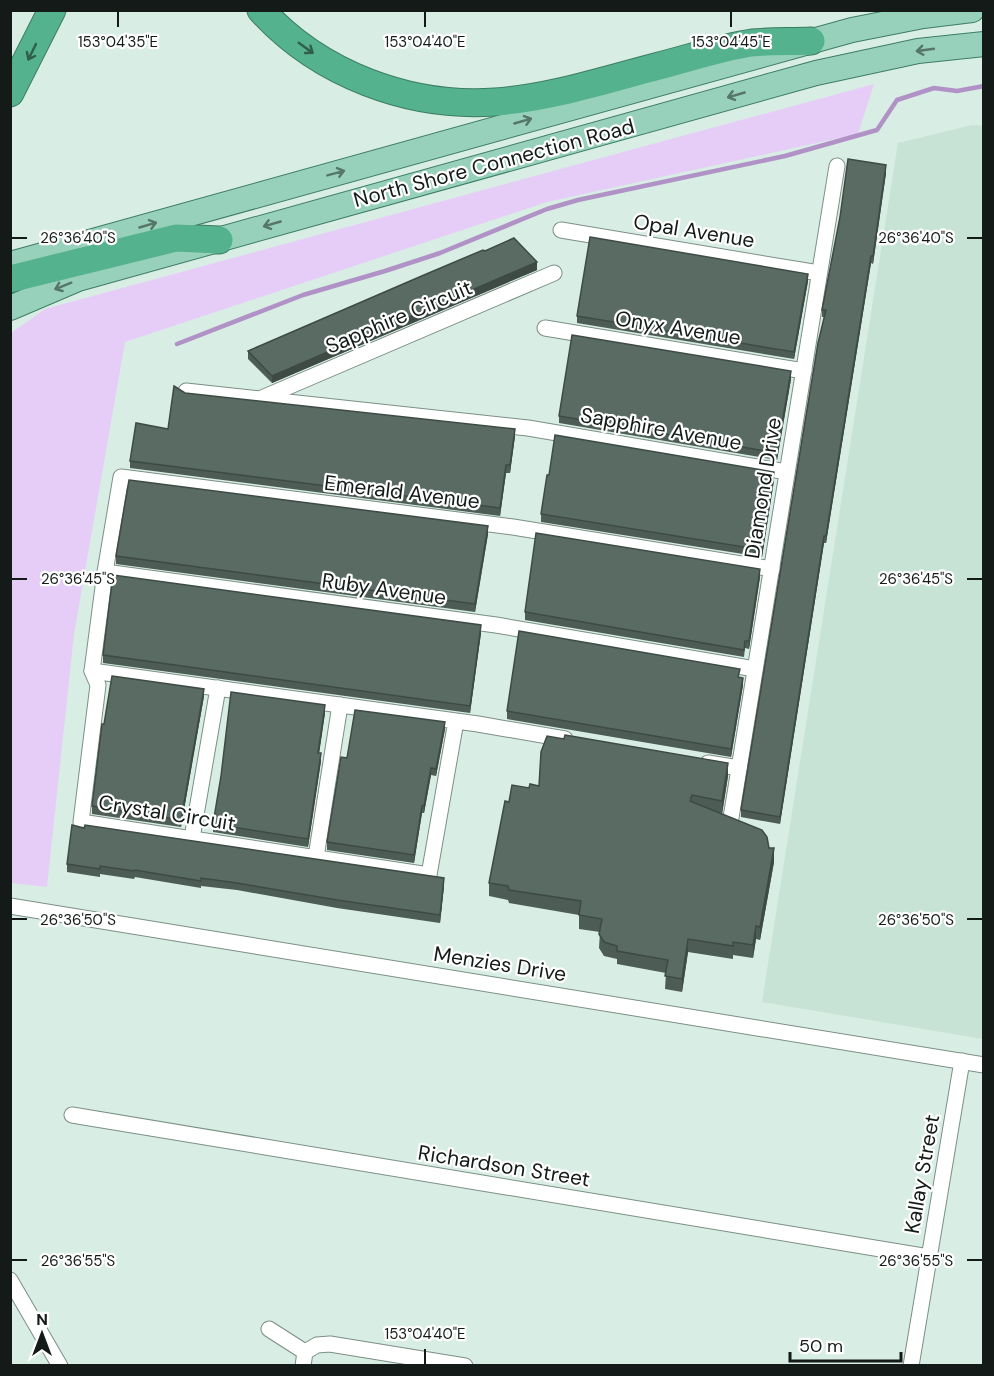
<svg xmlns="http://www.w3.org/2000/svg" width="994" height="1376" viewBox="0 0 994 1376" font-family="'DM Sans',sans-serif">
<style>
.built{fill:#c6e3d6}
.green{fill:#e6cdf8}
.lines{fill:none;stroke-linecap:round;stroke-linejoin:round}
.stream{stroke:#b192c7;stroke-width:4.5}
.street-casing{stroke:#7c8f86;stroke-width:17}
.primary-casing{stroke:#3d7d64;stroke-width:26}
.highway-casing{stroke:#3d7d64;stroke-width:29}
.street{stroke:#fff;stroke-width:15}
.primary{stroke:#98d1bb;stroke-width:24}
.highway{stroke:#54b28e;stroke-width:27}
.wall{fill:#4d5c55}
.shaded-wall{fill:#3e4b45}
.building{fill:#596b63;stroke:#3e4b45;stroke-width:1.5}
.oneway{stroke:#305e4d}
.oneway2{stroke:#567669}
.ticks{fill:none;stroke:#131a17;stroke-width:2}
.labels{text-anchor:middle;stroke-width:4.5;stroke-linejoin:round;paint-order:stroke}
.street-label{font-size:21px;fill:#131a17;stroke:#fff}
.ticks-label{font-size:15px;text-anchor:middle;fill:#131a17;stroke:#fff;stroke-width:4.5;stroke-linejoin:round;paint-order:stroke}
</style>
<rect width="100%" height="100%" fill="#d8ede3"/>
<path class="built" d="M972,125L984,126L983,1039L762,1002L898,143Z"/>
<path class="green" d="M874,84L858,134L547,202L125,342L74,634L47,887L11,883V333L45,309Z"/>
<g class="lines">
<path class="stream" d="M177,344L303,295L385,271L440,253L547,209L578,200L785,156L877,130L897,100L934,88L957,91L984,86"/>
<defs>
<g id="street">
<path d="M561,230L819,273"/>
<path d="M545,328L804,371"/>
<path d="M186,391L528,428L787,472"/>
<path d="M262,398L554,273"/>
<path d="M105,572L121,477L513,527L772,569"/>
<path d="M92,671L105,572L496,625L755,669"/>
<path d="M456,721L429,875L81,822L98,685L92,671L478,724L565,739"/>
<path d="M708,763L739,768"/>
<path d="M731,818L837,166"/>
<path d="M192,838L218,688"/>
<path d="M316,857L340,705"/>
<path d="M10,906L984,1065"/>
<path d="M72,1115L929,1257"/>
<path d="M10,1280L60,1366"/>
<path d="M269,1329L305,1352"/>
<path d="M303,1366L305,1352L317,1345L330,1344L465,1366"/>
<path d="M911,1366L962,1061"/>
</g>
<g id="primary">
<path d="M10,264L852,30L923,16L972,10"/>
<path d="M10,308L78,279L816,73L918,51L984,44"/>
</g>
<g id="highway">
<path d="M261,10C319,74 409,108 495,102C550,98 605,80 659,66C687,59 723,47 752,43C771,41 791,42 811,41"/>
<path d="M10,93L52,10"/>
<path d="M10,279L176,238L219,240"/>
</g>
</defs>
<use href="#street" class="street-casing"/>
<use href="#primary" class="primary-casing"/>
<use href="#highway" class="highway-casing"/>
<use href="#street" class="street"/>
<use href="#primary" class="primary"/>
<use href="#highway" class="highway"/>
</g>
<g class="wall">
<path d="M886,173L873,264L871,263L826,543H824L780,824L741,817V810L824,317H822V310L840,217Z"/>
<path d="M485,251L537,270L272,383L248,359V351Z"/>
<path d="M808,281L794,359L577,323V316Z"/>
<path d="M791,379L777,460L559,423V416Z"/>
<path d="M185,393L515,436L510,473H506L500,516L130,468V461L168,429Z"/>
<path d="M774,480L762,557L541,522V514Z"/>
<path d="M488,534L475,612L116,564V556Z"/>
<path d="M760,577L749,649L745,648L744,657L525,620V612Z"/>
<path d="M481,633L470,713L103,663V655Z"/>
<path d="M740,677L743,685L731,757L507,719V711Z"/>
<path d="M204,696L181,827L92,814V806L104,724Z"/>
<path d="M325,713L319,753L321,761L308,847L213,832V824Z"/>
<path d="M445,729L436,776L431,775L424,813H422L414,863L327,850V842Z"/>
<path d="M728,776L722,814L769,848L774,862L760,940L756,939L753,958L733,955V959L688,952L682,992L665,989L666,973L617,964V959L604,956L599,948L600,932L579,929V915L509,903L508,900L489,896V883L509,802L529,788L539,786Z"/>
<path d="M84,828L444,886L440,923L337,908L237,890L201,886V888L135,877L134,879L100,874V877L67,872V864Z"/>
</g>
<g class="shaded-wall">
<path d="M886,165V173L873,264V256Z"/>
<path d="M871,256V263L826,543V536Z"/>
<path d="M537,262V270L272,383V376Z"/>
<path d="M808,274V281L794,359V352Z"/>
<path d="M791,371V379L777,460V453Z"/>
<path d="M515,429V436L510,473V465Z"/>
<path d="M506,465V473L500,516V508Z"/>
<path d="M774,472V480L762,557V550Z"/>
<path d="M488,526V534L475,612V604Z"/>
<path d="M824,536V543L780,824V817Z"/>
<path d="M760,569V577L749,649V641Z"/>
<path d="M481,625V633L470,713V706Z"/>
<path d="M743,678V685L731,757V749Z"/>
<path d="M204,689V696L181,827V820Z"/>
<path d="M325,705V713L318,761V753Z"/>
<path d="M445,722V729L436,776V769Z"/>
<path d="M321,753V761L308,847V839Z"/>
<path d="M728,763V776L722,814V801Z"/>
<path d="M431,768V775L424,813V806Z"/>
<path d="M422,806V813L414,863V855Z"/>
<path d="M774,848V862L760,940V927Z"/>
<path d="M444,878V886L440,923V915Z"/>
<path d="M756,926V939L753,958V945Z"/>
<path d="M688,939V952L682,992V979Z"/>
</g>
<g class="building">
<path d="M848,159L886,165L873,256H871L826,536H824L780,817L741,810L818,343L826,310H822L840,217Z"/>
<path d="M590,237L808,274L794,352L577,316Z"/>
<path d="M514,238L537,262L272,376L248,351L424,275L483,250L485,251Z"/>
<path d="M572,335L791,371L777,453L559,416Z"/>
<path d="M174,386L185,393L515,429L510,465H506L500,508L130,461L136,423L168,429Z"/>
<path d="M555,435L774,472L762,550L541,514L547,475H549Z"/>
<path d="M129,480L488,526L475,604L116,556Z"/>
<path d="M536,533L760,569L749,641H745L744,650L525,612Z"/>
<path d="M113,575L481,625L470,706L103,655Z"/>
<path d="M519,631L740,669L738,677L743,678L731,749L507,711Z"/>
<path d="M112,676L204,689L181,820L92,806L102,724H104Z"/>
<path d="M231,692L325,705L318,753H321L308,839L213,824L221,776Z"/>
<path d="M355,710L445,722L436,769L431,768L424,806H422L414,855L327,842L341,757L347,758Z"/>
<path d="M565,735L728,763L722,801L692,795L690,801L762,830L767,837L769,848H774L760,927L756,926L753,945L733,942V946L688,939L682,979L665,976L668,960L617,951V946L604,942L599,934L602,919L579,915L581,901L509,890L508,886L489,883L505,801L509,802L512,785L529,788L530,784L539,786L541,752L547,736L564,739Z"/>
<path d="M72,825L84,828L85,825L444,878L440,915L337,900L237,883L201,878V881L135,870L134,871L100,866V869L67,864Z"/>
</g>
<defs><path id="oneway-shaft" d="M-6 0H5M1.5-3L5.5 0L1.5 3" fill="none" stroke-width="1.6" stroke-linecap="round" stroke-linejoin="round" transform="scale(1.5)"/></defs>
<g class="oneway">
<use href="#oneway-shaft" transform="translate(306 48) rotate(36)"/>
<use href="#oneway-shaft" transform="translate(32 52) rotate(116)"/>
</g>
<g class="oneway2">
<use href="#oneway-shaft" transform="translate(925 50) rotate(172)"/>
<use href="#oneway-shaft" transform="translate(736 95) rotate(164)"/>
<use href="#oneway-shaft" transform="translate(523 121) rotate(-16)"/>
<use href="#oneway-shaft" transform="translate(336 173) rotate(-15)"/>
<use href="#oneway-shaft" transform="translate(272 224) rotate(164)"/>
<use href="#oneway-shaft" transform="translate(148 225) rotate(-16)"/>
<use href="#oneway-shaft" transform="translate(63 286) rotate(158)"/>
</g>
<path class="ticks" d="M118,12V27M425,12V27M731,12V27M12,238H27M967,238H982M12,579H27M967,579H982M12,919H27M967,919H982M12,1260H27M967,1260H982M425,1349V1364"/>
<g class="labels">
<g class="street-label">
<text transform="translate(494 163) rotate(-15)" y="7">North Shore Connection Road</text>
<text transform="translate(694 231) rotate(9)" y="7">Opal Avenue</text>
<text transform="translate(399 317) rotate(-23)" y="7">Sapphire Circuit</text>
<text transform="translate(678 328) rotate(9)" y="7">Onyx Avenue</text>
<text transform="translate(661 429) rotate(10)" y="7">Sapphire Avenue</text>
<text transform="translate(763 488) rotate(-81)" y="7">Diamond Drive</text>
<text transform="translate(402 492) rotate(7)" y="7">Emerald Avenue</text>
<text transform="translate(384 589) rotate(8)" y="7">Ruby Avenue</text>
<text transform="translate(167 813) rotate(9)" y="7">Crystal Circuit</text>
<text transform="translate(500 964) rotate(9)" y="7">Menzies Drive</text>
<text transform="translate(504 1166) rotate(9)" y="7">Richardson Street</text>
<text transform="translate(922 1174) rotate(-80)" y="7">Kallay Street</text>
</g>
</g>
<g class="ticks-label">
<text x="118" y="47">153°04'35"E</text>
<text x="425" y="47">153°04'40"E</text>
<text x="731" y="47">153°04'45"E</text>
<text x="78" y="243">26°36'40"S</text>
<text x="916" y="243">26°36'40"S</text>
<text x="78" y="584">26°36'45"S</text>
<text x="916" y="584">26°36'45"S</text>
<text x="78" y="925">26°36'50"S</text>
<text x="916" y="925">26°36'50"S</text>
<text x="78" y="1266">26°36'55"S</text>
<text x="916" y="1266">26°36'55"S</text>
<text x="425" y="1339">153°04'40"E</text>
</g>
<rect width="994" height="1376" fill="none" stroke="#131a17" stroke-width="24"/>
<g transform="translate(42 1334)" stroke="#ffffff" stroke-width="4.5" paint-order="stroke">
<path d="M0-4.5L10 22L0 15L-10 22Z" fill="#131a17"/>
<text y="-9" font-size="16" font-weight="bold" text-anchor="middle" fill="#131a17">N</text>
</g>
<path d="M790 1352v9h111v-9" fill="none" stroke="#131a17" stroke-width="3"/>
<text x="799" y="1352" font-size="18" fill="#131a17" stroke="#ffffff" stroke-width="4.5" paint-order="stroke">50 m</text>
</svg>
